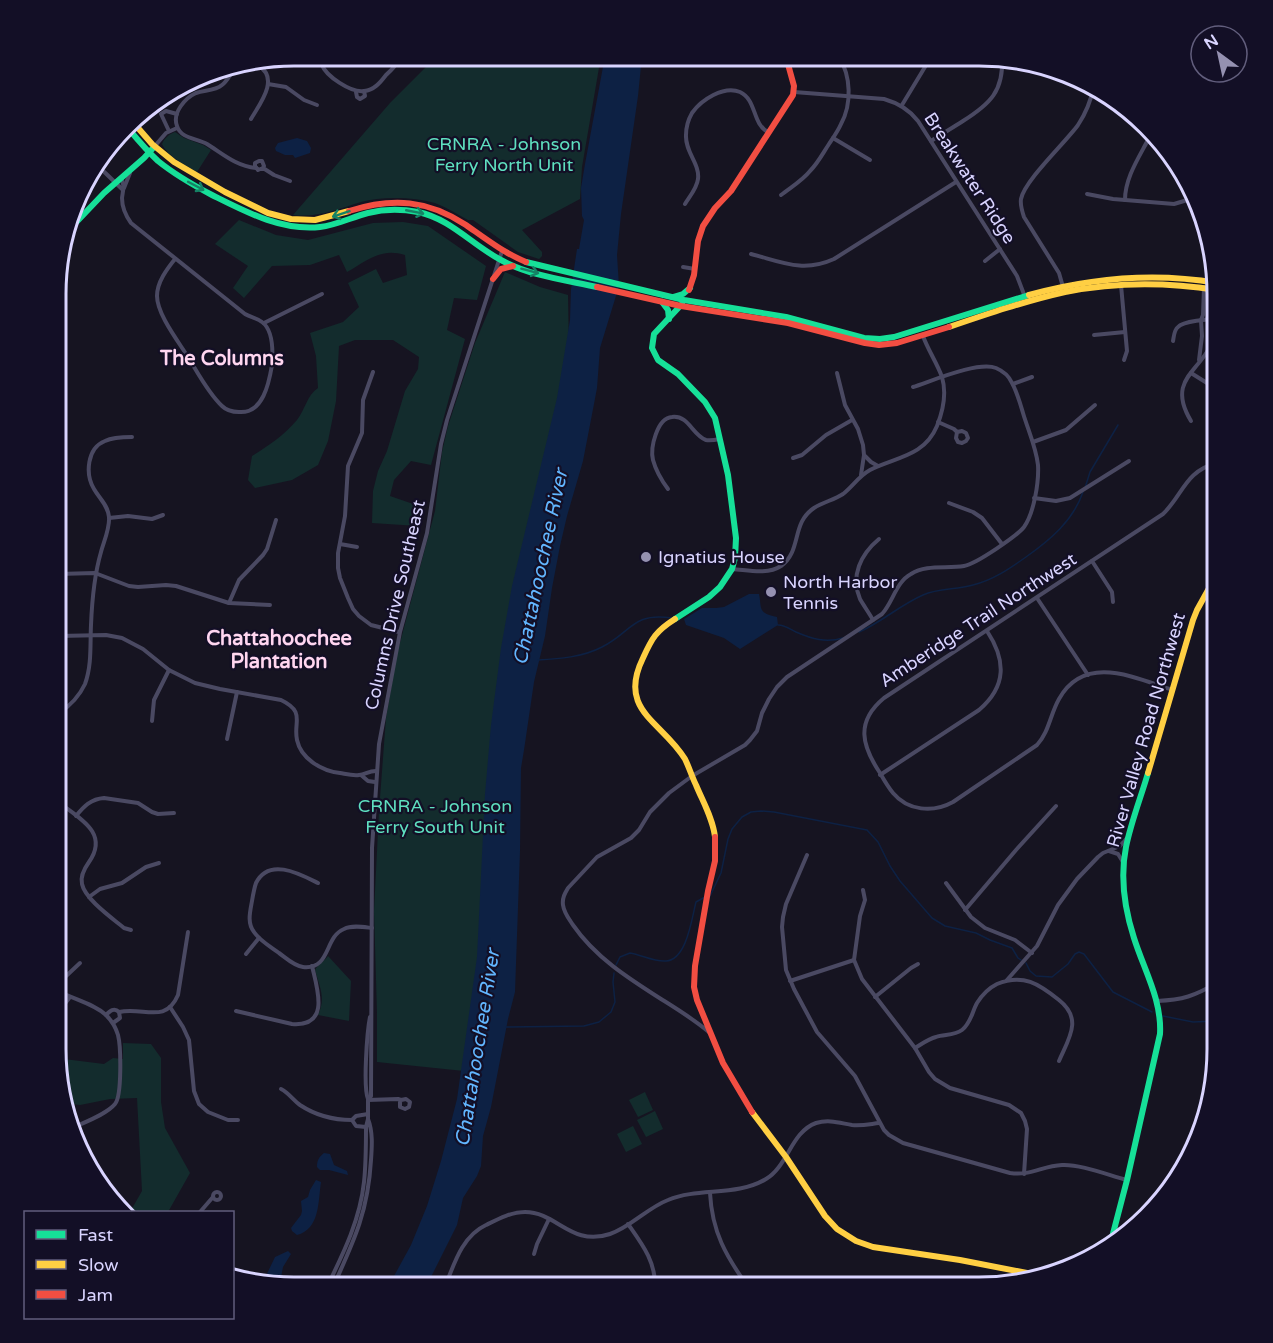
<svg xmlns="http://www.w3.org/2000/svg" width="1273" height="1343" viewBox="0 0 1273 1343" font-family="'Varela Round',sans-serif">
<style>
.green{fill:#132c2d}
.water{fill:#0d2144}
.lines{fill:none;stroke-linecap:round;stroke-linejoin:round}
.stream{stroke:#0d2144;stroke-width:1.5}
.street{stroke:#4a4962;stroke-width:4}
.fast{stroke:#16e098;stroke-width:6}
.slow{stroke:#ffcf43;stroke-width:6}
.jam{stroke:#f24e42;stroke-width:6}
.oneway{stroke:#158265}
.poi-dot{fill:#9591b1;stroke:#130f26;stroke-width:2}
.labels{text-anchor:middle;stroke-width:4.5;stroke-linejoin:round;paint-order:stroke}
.park-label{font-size:18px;fill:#5fe0c0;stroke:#130f26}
.street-label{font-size:18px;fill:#d9d4ff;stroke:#130f26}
.poi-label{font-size:18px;fill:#d9d4ff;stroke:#130f26;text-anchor:start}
.neighbourhood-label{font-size:20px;font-weight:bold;fill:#ffd6f0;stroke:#130f26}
.water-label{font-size:20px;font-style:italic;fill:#62b6ff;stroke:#130f26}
.rim{fill:none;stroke:#d9d4ff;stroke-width:3}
</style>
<rect width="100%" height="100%" fill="#161421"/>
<g class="green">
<path d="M431,56H601L582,167L580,199L522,230L542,252V256L539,259L518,252L473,220H468C457,214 446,207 435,203C414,197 382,196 361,202C338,209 318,218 293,215L390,103L431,62Z"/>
<path d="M175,132L184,138L203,145L211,150L197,172C186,165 168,157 162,144C164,139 169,134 175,132Z"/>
<path d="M239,220L276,235L308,240L373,223L403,222L428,226L486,266L477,300L454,298L447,330L465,339L431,465L411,461L394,480L390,496L419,506L418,526L372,523L373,491L378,471L387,451L405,391L418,369L419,357L393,340H355L339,346L336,401L328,441L318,465L292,480L255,488L248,480L252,456C271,444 282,437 297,420C305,410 307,395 318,388L316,356L310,333L343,322L359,307L348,283L376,269L383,283L407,275L405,255C381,247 367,261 347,272L339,255L310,265L272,266L244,298L233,288L248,266L215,244Z"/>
<path d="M505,272L540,287L568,295L569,350L490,863L464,1071L377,1062V1013L374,911L379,811L386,718L397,654L435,511L442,452L448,426L475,343Z"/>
<path d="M328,956L351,981L349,1021L318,1015C326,998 320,988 315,970C317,965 325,961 328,956Z"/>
<path d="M123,1043L151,1044L161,1058V1102L165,1128L190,1173L168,1212H130L142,1191L137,1098L110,1099L80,1105L64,1103L56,1064V1058L104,1064L113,1058L123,1059Z"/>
<path d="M645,1092L653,1110L638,1117L629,1100Z"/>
<path d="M655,1111L663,1129L646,1137L637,1120Z"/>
<path d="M633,1126L642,1144L626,1152L617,1134Z"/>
</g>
<g class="water">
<path d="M605,56H642L638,96L621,214L617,255L619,286L600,348L597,388L594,404L583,461L567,516L560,546L552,588L545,636L534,682L524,750L521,768L520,851L515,992L508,1019L491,1107L483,1136L481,1166L477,1176L463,1198L457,1225L426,1287H388L411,1245L427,1206L441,1161L457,1099L477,957L485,794L491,725L501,648L512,586L557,398L570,320L571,289L577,249H579L584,220L582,216L581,188L585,164Z"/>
<path d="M297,138L307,141L311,148L310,153L295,158L293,155H285L276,151L275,148L278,143Z"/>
<path d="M749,594H759C762,608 757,613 777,617L778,625L740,649L724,638L686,625L684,619L702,608H716L724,607Z"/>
<path d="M324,1153L330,1154L334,1165L347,1171L348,1175L329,1170H320L317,1167C317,1160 319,1157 324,1153Z"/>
<path d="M316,1180L321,1182C318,1202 320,1229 297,1235L292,1231L291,1228L301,1215L302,1211L301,1201L308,1197L310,1190Z"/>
<path d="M288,1251L291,1254L283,1267L279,1287L263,1282L275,1257Z"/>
</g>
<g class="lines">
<g class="stream">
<path d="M1085,488L1090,472L1118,425"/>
<path d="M778,625C785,625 790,629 796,632C812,639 826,643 843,638"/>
<path d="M859,632C882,622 900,605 923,595C939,588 956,590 973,585C993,580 1009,569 1026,557C1050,540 1073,521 1083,492"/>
<path d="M538,660C559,659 583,657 602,647C632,632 632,612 672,618"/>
<path d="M710,896L721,873L728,839L732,829L742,817L751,812L761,811L774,812L867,830L878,842L890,866L900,881L932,918L945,926L976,933L990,940L1012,948L1018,958L1021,960"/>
<path d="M1026,963L1030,971L1036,976L1052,977L1068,964L1075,954L1079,952L1084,954L1087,958L1113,992L1152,1012"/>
<path d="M616,965L620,957L630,953C642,955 654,962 666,961C687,960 692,917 696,902L705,897"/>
<path d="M1163,1016L1193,1022L1217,1021"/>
<path d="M506,1027L584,1026L599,1022L611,1012L615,1002L613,982L614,973"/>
</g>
<g class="street">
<path d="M310,56L321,57"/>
<path d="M322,56C321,59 321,61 322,65C326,76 351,93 364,91C374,90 380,83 386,75C392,69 398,65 397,56"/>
<path d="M398,61H403L405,58V56"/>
<path d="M268,84L286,87L304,100L317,105"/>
<path d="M356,92L357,97L360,99L365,96L364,91"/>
<path d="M794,92L884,99C898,103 909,109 918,121L1017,276L1025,297"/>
<path d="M902,105L931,57"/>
<path d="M251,119C259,105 280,79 259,66C253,63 247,63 241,65C231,69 230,79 222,85C215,91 205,90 196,93C185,98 172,113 177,126C181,139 197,138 207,144C223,154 236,166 256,168"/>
<path d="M169,131L161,114L166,111L177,114"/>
<path d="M833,138L870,160"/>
<path d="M931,141C942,134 952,128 963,121C990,104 1004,91 1002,57"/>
<path d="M154,147L166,133L177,128"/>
<path d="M96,164L123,190"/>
<path d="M263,168L264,166L262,161H259L255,163V166L258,170L263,168L274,175L290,181"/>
<path d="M121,178C125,185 123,190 122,198C122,208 126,216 131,223L245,314C250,317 257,318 262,322C273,330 273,352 272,365C269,383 263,414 239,412C233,412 226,410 222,406C208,393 198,373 188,357C178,341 157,314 157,296C157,282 167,269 175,259"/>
<path d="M124,188L130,173"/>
<path d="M1087,194L1113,199L1174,204L1194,198"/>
<path d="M781,195C791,187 802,181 810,171C818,163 823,153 829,144C833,138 838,131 841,124C852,104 851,76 839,57"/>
<path d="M1125,200C1125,177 1140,156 1150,136"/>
<path d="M685,204C690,196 697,188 698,179C700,164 685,152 686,135C686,128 688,120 692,113C701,100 724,85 740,92C757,100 752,124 768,132"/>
<path d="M751,254C782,262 803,273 834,259L956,182"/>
<path d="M985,261L1000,249"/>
<path d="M683,267L695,269"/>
<path d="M1207,277L1213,258"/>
<path d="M1121,285L1127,351L1124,360"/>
<path d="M1063,287L1059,273L1024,217C1022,211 1020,205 1021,199C1025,180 1065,143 1078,125C1086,113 1091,100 1094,86"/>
<path d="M264,323L322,294"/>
<path d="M1094,335L1125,332"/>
<path d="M1173,341C1174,336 1174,330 1178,327C1183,321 1209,319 1217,319"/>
<path d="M1199,360L1202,336L1201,320L1203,315L1204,287"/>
<path d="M373,372L363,400L362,433L348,466L345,516L338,553V568L340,578L348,598L353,609L359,616L371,625L399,632"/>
<path d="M837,373L845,405L858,429L863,445L864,455L861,475"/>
<path d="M1191,373L1207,383L1217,386"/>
<path d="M1013,384L1032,377"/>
<path d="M1191,421C1164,376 1206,371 1214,335C1218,319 1210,313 1208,299C1207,292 1208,284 1207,276"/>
<path d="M938,422L954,429L957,432L962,431L966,433L968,438L966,441L962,443L958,442L956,438L957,432"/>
<path d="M1033,442L1066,430L1095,405"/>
<path d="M865,456L871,462L878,466"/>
<path d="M793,458L802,455L826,435L852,420"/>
<path d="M668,489C662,481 656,471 653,460C650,448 657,418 672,417C689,415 692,435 706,440C710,441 715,440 720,439"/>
<path d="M1034,498L1056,501L1070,498L1129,461"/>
<path d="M949,503L973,512L982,518L1002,544"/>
<path d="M109,518L128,516L152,519L163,515"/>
<path d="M340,544L357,547"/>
<path d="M1092,561L1112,592L1113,602"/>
<path d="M732,569C748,570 767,575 781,566C802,551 791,523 814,508C823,502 834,500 843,494C853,486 859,476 870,470C895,457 924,457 937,426C943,411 947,394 942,377C937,363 928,350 923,336"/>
<path d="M58,574L95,573L129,586L138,587L166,585L176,586L229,603L270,605"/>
<path d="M1037,598L1088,675"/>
<path d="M229,603L239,580L263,555L267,549L276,520"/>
<path d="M873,620C869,613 864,606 860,599C850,576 861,554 879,539"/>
<path d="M58,636L106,635L122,638L143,649L169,670L195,683L220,689L281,700C306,712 293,722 297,740C301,759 322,771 340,773C346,774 353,776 359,775C365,775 368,771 376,771"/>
<path d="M1173,690C1135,678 1085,653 1059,699C1050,715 1049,732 1037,745L953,802C933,813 908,811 893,793C888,787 884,780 880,773C862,746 855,722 884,698L1163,514C1183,495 1185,471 1217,463"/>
<path d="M58,714C70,706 79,697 85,684C92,665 90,644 91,625C92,600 94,576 101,552C104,541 110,528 109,517C108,505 99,498 94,489C85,474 87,448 105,441C113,437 123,437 132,437"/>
<path d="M152,721L154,700L169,670"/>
<path d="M227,739L237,692"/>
<path d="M361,775L368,781L375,782"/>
<path d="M880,775L979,710C1007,686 1006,660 987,631"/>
<path d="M57,801C78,818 110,832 89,862C84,869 80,876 82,884C85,899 112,918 124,928L131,930"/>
<path d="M76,816C84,806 91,799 104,798L138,803L152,812L158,814L174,813"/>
<path d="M1109,851L1118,854L1123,862"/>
<path d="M807,855L786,904L783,917L782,927L786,970L794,989L817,1032L855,1076L884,1130L889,1135L903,1143L1010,1173C1031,1176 1042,1166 1062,1165C1080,1164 1108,1175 1127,1180"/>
<path d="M318,883C300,874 269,857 256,883C254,889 253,895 252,901C250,912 247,923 254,932C260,941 271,947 279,953C286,958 294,966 303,967C331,970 324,937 344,929C352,925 363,927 372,928"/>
<path d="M946,883L971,917L985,928L1015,940L1032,953"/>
<path d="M863,890L865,900L860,916L854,960L862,979L915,1048L929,1072L935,1079L950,1088L1009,1105L1021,1113L1025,1121L1027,1129L1024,1174"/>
<path d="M89,897L100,889L122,883L146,867L159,863"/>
<path d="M965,910L1016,850L1056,806"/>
<path d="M246,954L259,938"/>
<path d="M56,978H64"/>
<path d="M1007,980L1037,946L1058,905L1077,879L1098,857L1103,853L1120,846L1127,838"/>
<path d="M790,981L854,960"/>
<path d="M56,990C72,999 93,1003 106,1015C112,1021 116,1028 118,1035C121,1047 122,1096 115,1104C106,1115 82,1123 70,1129"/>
<path d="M58,991L63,984L64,978L80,963"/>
<path d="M875,997L911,968L918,964"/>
<path d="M1157,1001C1183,1000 1194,996 1217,983"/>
<path d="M170,1007L183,1027L189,1040L194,1091L199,1104L208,1112L228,1120H238"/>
<path d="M236,1011L292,1024C331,1027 317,988 312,966"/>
<path d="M119,1012C143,1006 165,1025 178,995L188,932"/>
<path d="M56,1015L70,997"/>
<path d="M106,1015C110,1011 114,1007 119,1012L120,1018L113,1023"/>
<path d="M56,1029L58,1026L56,1022"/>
<path d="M710,1033C695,1020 677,1009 661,999C628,978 595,957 573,925C569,919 564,913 563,905C562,898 565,893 568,888L597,857L631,838L639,830L650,812L669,793L692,776L745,745L750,740L757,731L762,713L769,699L777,687L787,677L882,614C893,602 896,582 911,574C926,564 947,569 964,566C976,564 1017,536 1024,527C1034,513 1039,482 1038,465C1036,447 1028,430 1023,413C1020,403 1017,392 1012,383C1009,376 1003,371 996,368C978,361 932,381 913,387"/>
<path d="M915,1048C922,1044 928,1039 936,1037C944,1034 954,1036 962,1030C971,1023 972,1012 977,1003C982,995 989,988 997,984C1023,973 1039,984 1059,1000C1083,1019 1069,1038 1059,1061"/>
<path d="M281,1089C289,1093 293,1100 300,1105C315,1115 334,1120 352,1120L356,1116L368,1114"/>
<path d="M368,1099C363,1087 367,1032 370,1017"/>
<path d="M368,1100L398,1099L401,1100L406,1099L410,1102L409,1107L405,1109L400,1107V1102L401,1100"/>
<path d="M368,1119V1100L371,1096L372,848L379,744L400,632L427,533L441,444L447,420L502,251"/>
<path d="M352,1120L356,1126L366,1127"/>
<circle cx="217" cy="1196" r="4"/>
<path d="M710,1193C712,1232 726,1256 748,1287"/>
<path d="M200,1212L213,1197"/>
<path d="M628,1224C642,1244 656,1262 655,1287"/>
<path d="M534,1254L537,1244L549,1219"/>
<path d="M327,1287C343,1254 360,1220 364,1182C366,1164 366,1145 366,1127L368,1119C373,1132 372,1146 371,1160C368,1212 354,1241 333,1287"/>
<path d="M445,1287C454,1264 462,1236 486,1225C498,1219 511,1212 525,1212C557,1212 571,1247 610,1234C631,1227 647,1208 668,1200C699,1187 736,1197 766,1179C788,1166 791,1132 816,1123C829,1119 840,1123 852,1125C862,1126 870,1124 879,1123"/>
</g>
<g class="fast">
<path d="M127,127C137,139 146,150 158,161C174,174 193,185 212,195C246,212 281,231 320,227C337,225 352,217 368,213C384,209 402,209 418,212C451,219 472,245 501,260C530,276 565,280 597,287"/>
<path d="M66,233L104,193L144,158L154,147"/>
<path d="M526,262L684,300L786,317L864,338L880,339L894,337L1029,295"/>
<path d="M673,297L683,294L690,288"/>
<path d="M662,302L668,310L669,319"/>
<path d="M675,619L709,597L720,587L732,569L735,558L736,538L728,475L715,418L705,402L678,374L658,360L652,348L654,334L682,304"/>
<path d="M1109,1249L1127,1180L1160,1034C1162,1000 1144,970 1134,938C1125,910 1120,877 1126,847C1131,822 1141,797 1148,773"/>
</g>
<g class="slow">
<path d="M132,121L152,144L174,162L225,192L268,213L291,219L315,220L349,211"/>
<path d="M1029,295C1091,278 1153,272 1217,283"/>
<path d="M949,327C987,314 1025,301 1065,292C1115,282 1166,282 1217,290"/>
<path d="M675,619C656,631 652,638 643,658C617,711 662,721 685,759C689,767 692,777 696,785C703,802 713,819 715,837"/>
<path d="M1148,773L1193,620L1197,610L1217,574"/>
<path d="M752,1112L786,1157L825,1216L837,1229L856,1241L873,1247L960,1260L1032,1274L1041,1278"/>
</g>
<g class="jam">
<path d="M349,211C393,197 428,200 466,225C486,239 504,253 526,262"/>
<path d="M493,279L501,269L513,266"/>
<path d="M597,287L681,306L788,323L865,343L879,345L897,343L949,327"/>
<path d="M689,290L694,275L698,241L703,226L715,208L731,191L793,95L794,86L786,57"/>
<path d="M715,837V861L708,891L695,966L694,987L697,1000L723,1063L752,1112"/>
</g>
</g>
<defs><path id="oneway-shaft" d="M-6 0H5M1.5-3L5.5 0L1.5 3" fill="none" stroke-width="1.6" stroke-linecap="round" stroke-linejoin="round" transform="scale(1.5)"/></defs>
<g class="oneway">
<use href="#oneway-shaft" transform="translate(196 186) rotate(28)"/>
<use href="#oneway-shaft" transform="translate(415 212) rotate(11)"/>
<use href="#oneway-shaft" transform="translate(341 214) rotate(162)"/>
<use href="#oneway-shaft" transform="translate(530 271) rotate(15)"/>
</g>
<g class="poi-dot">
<circle cx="646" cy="557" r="6"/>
<circle cx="771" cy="592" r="6"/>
</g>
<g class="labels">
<g class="park-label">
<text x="504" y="150">CRNRA - Johnson<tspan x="504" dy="21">Ferry North Unit</tspan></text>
<text x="435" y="812">CRNRA - Johnson<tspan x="435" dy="21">Ferry South Unit</tspan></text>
</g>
<g class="street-label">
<text transform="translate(970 178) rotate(57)" y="6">Breakwater Ridge</text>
<text transform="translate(395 605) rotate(-77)" y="6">Columns Drive Southeast</text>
<text transform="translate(978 620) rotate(-33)" y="6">Amberidge Trail Northwest</text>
<text transform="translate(1146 730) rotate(-74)" y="6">River Valley Road Northwest</text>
</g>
<g class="poi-label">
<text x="658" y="563">Ignatius House</text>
<text x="783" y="588">North Harbor<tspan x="783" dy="21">Tennis</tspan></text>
</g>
<g class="neighbourhood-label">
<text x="222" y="365">The Columns</text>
<text x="279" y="645">Chattahoochee<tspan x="279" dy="23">Plantation</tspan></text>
</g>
<g class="water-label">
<text transform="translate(540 567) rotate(-78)" y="7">Chattahoochee River</text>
<text transform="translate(477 1048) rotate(-81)" y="7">Chattahoochee River</text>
</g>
</g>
<path d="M0 0H1273V1343H0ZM294 66H979A228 228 0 0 1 1207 294V1049A228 228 0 0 1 979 1277H294A228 228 0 0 1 66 1049V294A228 228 0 0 1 294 66Z" fill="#130f26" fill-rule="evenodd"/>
<path class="rim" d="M294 66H979A228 228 0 0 1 1207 294V1049A228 228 0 0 1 979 1277H294A228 228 0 0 1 66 1049V294A228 228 0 0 1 294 66Z"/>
<rect x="24" y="1211" width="210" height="108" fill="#130f26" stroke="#625e7d" stroke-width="1.5"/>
<rect x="36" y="1230" width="30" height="9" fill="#16e098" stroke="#625e7d" stroke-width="1.5"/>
<text x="78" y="1241" font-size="18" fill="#d9d4ff">Fast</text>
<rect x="36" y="1260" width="30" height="9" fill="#ffcf43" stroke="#625e7d" stroke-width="1.5"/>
<text x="78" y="1271" font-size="18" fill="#d9d4ff">Slow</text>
<rect x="36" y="1290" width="30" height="9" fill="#f24e42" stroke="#625e7d" stroke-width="1.5"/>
<text x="78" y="1301" font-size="18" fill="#d9d4ff">Jam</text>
<g transform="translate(1219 54) rotate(327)"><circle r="28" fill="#130f26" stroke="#625e7d" stroke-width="1.5"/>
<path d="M0-4.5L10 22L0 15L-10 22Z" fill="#9591b1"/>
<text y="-9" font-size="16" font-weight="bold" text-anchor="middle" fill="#d9d4ff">N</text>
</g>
</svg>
